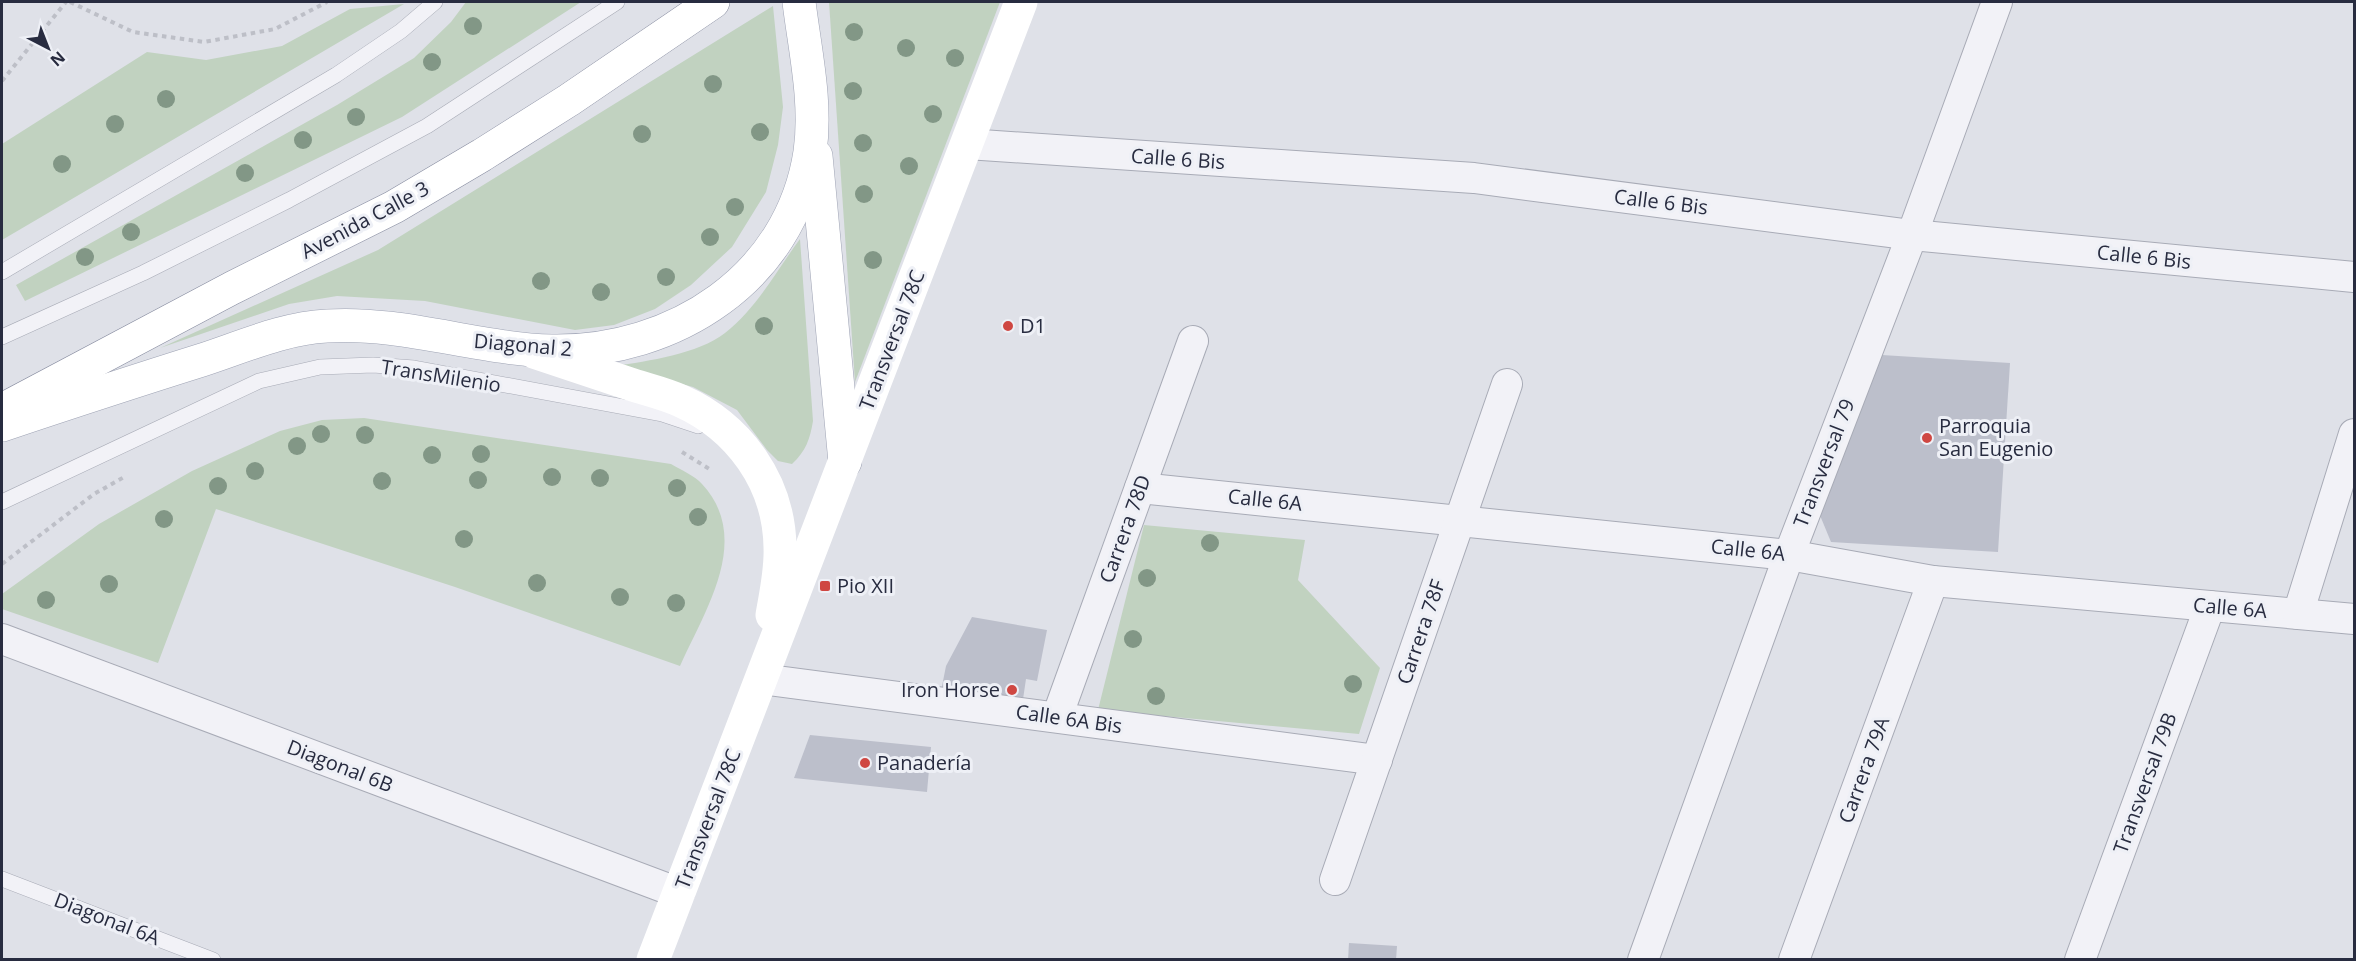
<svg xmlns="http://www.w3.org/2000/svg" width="2356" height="961" viewBox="0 0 2356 961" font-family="'Open Sans',sans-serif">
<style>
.green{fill:#c1d2c0}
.building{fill:#bcbfcb}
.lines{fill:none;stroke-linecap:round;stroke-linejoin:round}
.lane-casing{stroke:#a8abb6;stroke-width:16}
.street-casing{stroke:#a8abb6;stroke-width:32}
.primary-casing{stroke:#9ea3b4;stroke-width:34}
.highway-casing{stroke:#868b9f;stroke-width:34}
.path{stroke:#bdbfc7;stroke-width:4;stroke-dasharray:4.5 4.5;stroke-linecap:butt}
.lane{stroke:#f2f2f7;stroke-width:15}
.street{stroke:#f2f2f7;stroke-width:30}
.secondary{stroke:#fff;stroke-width:33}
.primary{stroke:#fff;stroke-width:33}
.highway{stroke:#fff;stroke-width:33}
.tree{fill:#829786}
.poi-dot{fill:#cf4742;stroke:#eef0f6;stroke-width:2}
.labels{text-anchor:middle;stroke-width:6;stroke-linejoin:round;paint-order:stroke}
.street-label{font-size:20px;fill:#282c40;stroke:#eef0f6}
.poi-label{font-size:20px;fill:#282c40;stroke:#eef0f6;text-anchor:start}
</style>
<rect width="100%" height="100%" fill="#dfe1e8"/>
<g class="green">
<path d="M466,2H581L402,117L25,301L16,285L337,105L414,58L451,22Z"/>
<path d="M829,2H1000L855,382Z"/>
<path d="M404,4L2,240V144L147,52L206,60L282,46L350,9Z"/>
<path d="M773,6L783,107L778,145L766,192L732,247L691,285L655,309L614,325L575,330L425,301L337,296L289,304L160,348L378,250Z"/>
<path d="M800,239L813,421C810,439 806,451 792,464L778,461L767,450L737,410L693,387L615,366C648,361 698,354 725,333C756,309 777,270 800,239Z"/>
<path d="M364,418L671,464C681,470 695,476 702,484C753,539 705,610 680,666L455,587L216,509L158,663L2,609V594L99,524L192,471L280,431L322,420Z"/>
<path d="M1144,525L1305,540L1298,580L1380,668L1359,734L1098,710Z"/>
</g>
<g class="building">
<path d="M1882,355L2010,363L1998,552L1831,542L1819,513Z"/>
<path d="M972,617L1047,630L1037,681L1026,679L1022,706L941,691L946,666Z"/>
<path d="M810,735L931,747L927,792L794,778Z"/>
<path d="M1349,943L1397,946L1396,960H1348Z"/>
</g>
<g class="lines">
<defs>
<g id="lane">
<path d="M2,272L336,75L401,31L435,2"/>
<path d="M2,337L143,273L289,200L427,126L617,2"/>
<path d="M2,502L259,381L320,367L373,365L414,368L662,414L698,426"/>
<path d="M2,879L213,960"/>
</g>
<g id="street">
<path d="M967,144L1474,178L1912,235L2354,277"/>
<path d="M1140,488L1789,555L1933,581L2354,619"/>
<path d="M2298,614L2354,434"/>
<path d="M2,639L679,893"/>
<path d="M762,679L1377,760"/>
<path d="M1057,717L1193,341"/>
<path d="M1335,880L1507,384"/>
<path d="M1643,960L1789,555L1912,235L1997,2"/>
<path d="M1794,960L1933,581"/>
<path d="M2080,960L2210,606"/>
</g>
<g id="primary">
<path d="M816,156L845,462"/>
<path d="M2,425C68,403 135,381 202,360C242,347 284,328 327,326C402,321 477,349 552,351C674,353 791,278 810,152C817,102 805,51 799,2"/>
</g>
<path id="highway" d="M2,410L232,288L394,207L482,155L569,100L713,2"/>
</defs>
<use href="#lane" class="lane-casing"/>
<use href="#street" class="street-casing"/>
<use href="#primary" class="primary-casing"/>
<use href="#highway" class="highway-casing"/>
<g class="path">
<path d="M70,2L133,32L204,42L275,29L327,2"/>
<path d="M2,81L66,2"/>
<path d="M682,452L711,470"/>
<path d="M2,564L94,494L126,476"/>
</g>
<use href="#lane" class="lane"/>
<use href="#street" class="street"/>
<g class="secondary">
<path d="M534,352C567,363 600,374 633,385C649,390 666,394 681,401C739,427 779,482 780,547C781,570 776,592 772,615"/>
<path d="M653,960L1021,2"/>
</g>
<use href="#primary" class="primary"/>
<use href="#highway" class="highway"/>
</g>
<g class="tree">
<circle cx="473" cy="26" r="9"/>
<circle cx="854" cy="32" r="9"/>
<circle cx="906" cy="48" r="9"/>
<circle cx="955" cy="58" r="9"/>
<circle cx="432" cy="62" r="9"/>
<circle cx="713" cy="84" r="9"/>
<circle cx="853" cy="91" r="9"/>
<circle cx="166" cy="99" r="9"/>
<circle cx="933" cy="114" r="9"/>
<circle cx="356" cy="117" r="9"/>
<circle cx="115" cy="124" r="9"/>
<circle cx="760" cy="132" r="9"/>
<circle cx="642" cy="134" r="9"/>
<circle cx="303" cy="140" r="9"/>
<circle cx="863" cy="143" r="9"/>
<circle cx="62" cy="164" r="9"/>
<circle cx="909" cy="166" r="9"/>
<circle cx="245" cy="173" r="9"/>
<circle cx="864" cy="194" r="9"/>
<circle cx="735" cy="207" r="9"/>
<circle cx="131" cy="232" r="9"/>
<circle cx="710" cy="237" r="9"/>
<circle cx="85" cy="257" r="9"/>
<circle cx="873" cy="260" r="9"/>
<circle cx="666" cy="277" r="9"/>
<circle cx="541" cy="281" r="9"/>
<circle cx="601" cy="292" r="9"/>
<circle cx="764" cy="326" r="9"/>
<circle cx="321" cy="434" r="9"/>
<circle cx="365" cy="435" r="9"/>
<circle cx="297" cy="446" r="9"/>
<circle cx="481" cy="454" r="9"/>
<circle cx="432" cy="455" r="9"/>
<circle cx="255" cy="471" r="9"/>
<circle cx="552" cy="477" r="9"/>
<circle cx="600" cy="478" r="9"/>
<circle cx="478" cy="480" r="9"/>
<circle cx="382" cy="481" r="9"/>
<circle cx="218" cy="486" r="9"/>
<circle cx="677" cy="488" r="9"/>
<circle cx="698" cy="517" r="9"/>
<circle cx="164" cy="519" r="9"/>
<circle cx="464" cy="539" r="9"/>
<circle cx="1210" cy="543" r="9"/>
<circle cx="1147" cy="578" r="9"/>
<circle cx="537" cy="583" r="9"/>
<circle cx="109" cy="584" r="9"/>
<circle cx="620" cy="597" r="9"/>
<circle cx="46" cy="600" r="9"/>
<circle cx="676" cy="603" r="9"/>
<circle cx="1133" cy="639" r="9"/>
<circle cx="1353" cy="684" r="9"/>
<circle cx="1156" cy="696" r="9"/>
</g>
<g class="poi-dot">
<circle cx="1008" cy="326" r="6"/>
<circle cx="1927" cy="438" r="6"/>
<rect x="819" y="580" width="12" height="12" rx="3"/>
<circle cx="1012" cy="690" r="6"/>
<circle cx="865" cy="763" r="6"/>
</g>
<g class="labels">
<g class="street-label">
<text transform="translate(1178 159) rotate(4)" y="7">Calle 6 Bis</text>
<text transform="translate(1661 202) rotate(7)" y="7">Calle 6 Bis</text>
<text transform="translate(365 220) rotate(-28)" y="7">Avenida Calle 3</text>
<text transform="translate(2144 257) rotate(6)" y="7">Calle 6 Bis</text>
<text transform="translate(892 340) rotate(-69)" y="7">Transversal 78C</text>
<text transform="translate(523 345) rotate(5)" y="7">Diagonal 2</text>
<text transform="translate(441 376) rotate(9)" y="7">TransMilenio</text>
<text transform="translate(1824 463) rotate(-69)" y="7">Transversal 79</text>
<text transform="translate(1265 500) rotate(6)" y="7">Calle 6A</text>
<text transform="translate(1125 529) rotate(-70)" y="7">Carrera 78D</text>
<text transform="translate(1748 550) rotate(6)" y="7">Calle 6A</text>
<text transform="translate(2230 608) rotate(5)" y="7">Calle 6A</text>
<text transform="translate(1421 632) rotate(-71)" y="7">Carrera 78F</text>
<text transform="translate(1069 719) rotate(8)" y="7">Calle 6A Bis</text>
<text transform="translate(340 766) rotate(21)" y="7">Diagonal 6B</text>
<text transform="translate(1864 770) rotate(-70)" y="7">Carrera 79A</text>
<text transform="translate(2145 783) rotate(-70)" y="7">Transversal 79B</text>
<text transform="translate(708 819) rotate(-69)" y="7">Transversal 78C</text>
<text transform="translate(107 919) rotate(21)" y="7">Diagonal 6A</text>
</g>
<g class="poi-label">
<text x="1020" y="333">D1</text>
<text x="1939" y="433">Parroquia<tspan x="1939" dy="23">San Eugenio</tspan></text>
<text x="837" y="593">Pio XII</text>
<text x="1000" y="697" text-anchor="end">Iron Horse</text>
<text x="877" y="770">Panadería</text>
</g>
</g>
<rect width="2356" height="961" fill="none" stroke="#282c40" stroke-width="6"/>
<g transform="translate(48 48) rotate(138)" stroke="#eef0f6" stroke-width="4.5" paint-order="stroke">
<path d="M0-4.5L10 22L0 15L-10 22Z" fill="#282c40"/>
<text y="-9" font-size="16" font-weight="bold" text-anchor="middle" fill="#282c40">N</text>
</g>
</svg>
